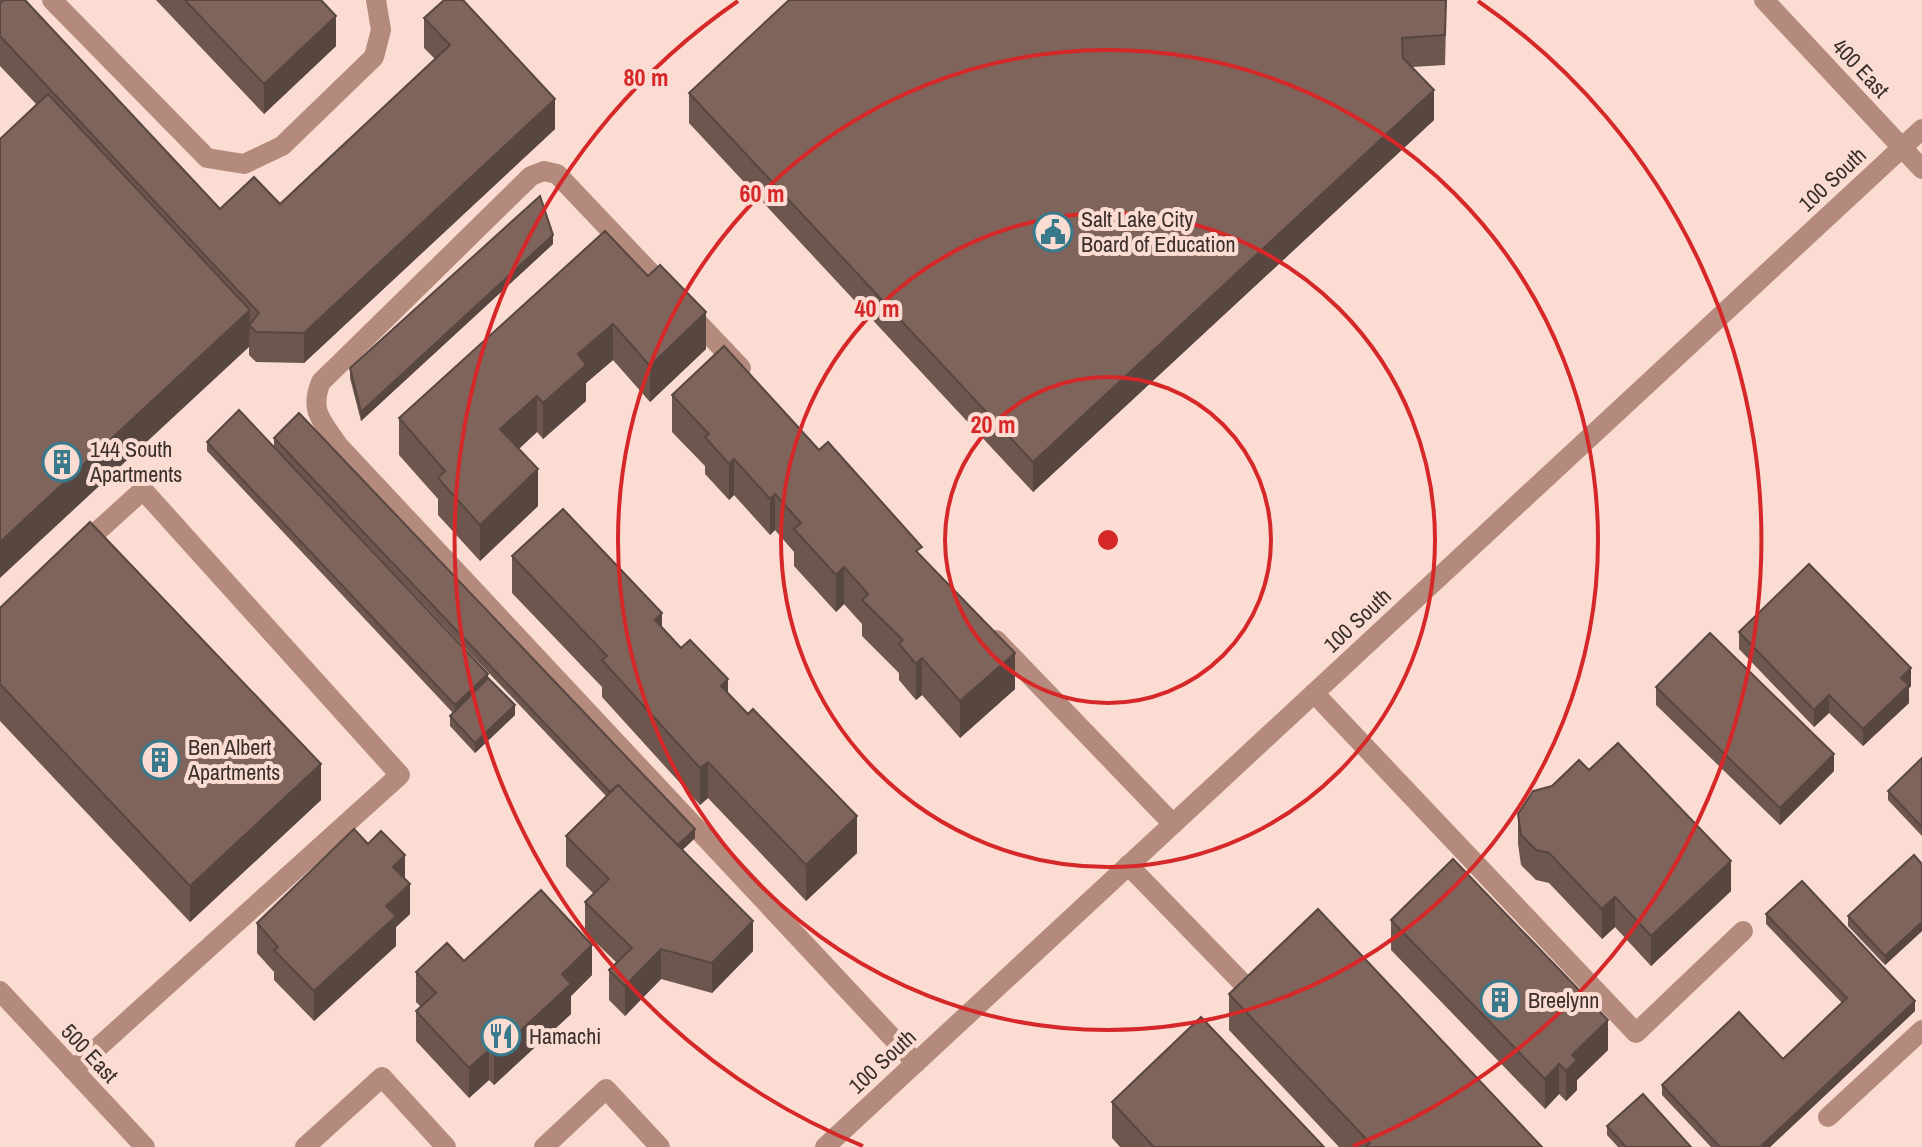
<svg xmlns="http://www.w3.org/2000/svg" width="1922" height="1147" viewBox="0 0 1922 1147" font-family="'Archivo Narrow',sans-serif">
<style>
.lines{fill:none;stroke-linecap:round;stroke-linejoin:round}
.minor{stroke:#b38a7b;stroke-width:20}
.wall{fill:#6c564e}
.shaded-wall{fill:#584640}
.building{fill:#7e645b;stroke:#584640;stroke-width:2}
.ring{fill:none;stroke:#d62828;stroke-width:4}
.labels{text-anchor:middle;stroke-width:8;stroke-linejoin:round;paint-order:stroke}
.street-label{font-size:22px;fill:#3b2f2b;stroke:#fadcd2}
.poi-label{font-size:22px;fill:#3b2f2b;stroke:#fadcd2;text-anchor:start}
.centre{fill:#d62828;stroke:#fadcd2;stroke-width:4}
.ring-label{font-size:24px;text-anchor:middle;font-weight:bold;fill:#d62828;stroke:#fadcd2;stroke-width:8;stroke-linejoin:round;paint-order:stroke}
</style>
<rect width="100%" height="100%" fill="#fadcd2"/>
<g class="lines">
<g class="minor">
<path d="M52,0L207,158L244,164L282,146L374,57L381,30L376,0"/>
<path d="M1764,0L1922,169"/>
<path d="M741,368L557,174L544,171L531,176L321,382C309,411 322,421 338,445L916,1063"/>
<path d="M996,640L1173,824"/>
<path d="M1314,693L1636,1033L1743,931"/>
<path d="M1128,865L1260,1001"/>
<path d="M0,991L145,1147"/>
<path d="M73,1070L400,775L143,490L80,547"/>
<path d="M1828,1117L1922,1030"/>
<path d="M305,1147L382,1077L446,1147"/>
<path d="M544,1147L606,1089L660,1147"/>
<path d="M825,1147L1922,129"/>
</g>
</g>
<g class="wall">
<path d="M0,0H2V2L220,209L280,204L435,59L424,48V18L555,129L304,363L256,362L249,355V347L37,105L0,66Z"/>
<path d="M156,0H321L336,46L264,114Z"/>
<path d="M1446,23L1445,65L1412,67L1434,120L1033,492L689,123V93Z"/>
<path d="M605,231L706,349L650,402L613,360L586,383V401L543,439L537,432L519,449L538,506L480,561L438,515V499L399,455V418Z"/>
<path d="M553,244L361,421L350,378V368Z"/>
<path d="M672,395L819,450L922,556L1015,689L960,738L922,695L916,700L899,680V673L862,636V624L844,604L836,612L794,566V552L775,530L770,535L734,495L729,500L705,474V466L672,432Z"/>
<path d="M274,438L695,838L682,850L753,951L712,993L661,979L625,1016L609,1000V970L617,963L585,932V902L594,894L566,866V836L606,796L350,527L488,679L515,715L475,753L450,726V716L453,713L207,451V442L274,446Z"/>
<path d="M512,556L662,627L681,648L728,693L857,853L806,901L708,798L700,805L602,697V687L512,593Z"/>
<path d="M0,608L321,800L190,922L0,721Z"/>
<path d="M1739,632L1911,686L1909,688V703L1863,746L1829,713L1814,727L1739,649Z"/>
<path d="M1656,687L1834,771L1780,825L1656,705Z"/>
<path d="M1922,758V836L1888,800V791Z"/>
<path d="M1589,770L1731,891L1651,966L1615,927L1602,939L1549,883L1536,880L1521,865L1518,844V814L1552,786Z"/>
<path d="M1922,864V931L1885,965L1848,926V916Z"/>
<path d="M405,879L410,914L396,927V946L314,1021L274,980V972L257,953V923Z"/>
<path d="M1766,914L1915,1011L1770,1147H1711L1662,1095V1085L1783,1059L1842,1003L1766,924Z"/>
<path d="M1391,920L1608,1050L1577,1080V1090L1566,1101L1559,1094L1545,1109L1391,950Z"/>
<path d="M464,961L592,975L571,996V1014L494,1085L489,1080L469,1098L416,1041V1011L421,1007L416,1002V972Z"/>
<path d="M1229,994L1542,1147H1339L1229,1030Z"/>
<path d="M1112,1102L1324,1147H1120L1112,1138Z"/>
<path d="M1607,1126L1691,1147H1618L1607,1135Z"/>
</g>
<g class="shaded-wall">
<path d="M336,16V46L264,114V84Z"/>
<path d="M1434,90V120L1033,492V462Z"/>
<path d="M555,99V129L304,363V333Z"/>
<path d="M553,235V244L361,421V412Z"/>
<path d="M250,310L249,347L0,578V542Z"/>
<path d="M706,312V349L650,402V366Z"/>
<path d="M613,324V360L586,383V401L543,439V403L578,354Z"/>
<path d="M537,396V432L500,465V429Z"/>
<path d="M734,459V495L729,500V464Z"/>
<path d="M538,469V506L480,561V525Z"/>
<path d="M775,494V530L770,535V499Z"/>
<path d="M844,567V604L836,612V575Z"/>
<path d="M662,613V650L655,620Z"/>
<path d="M1015,653V689L960,738V701Z"/>
<path d="M922,658V695L916,700V664Z"/>
<path d="M1911,668V686L1909,688V703L1863,746V729L1901,678Z"/>
<path d="M488,674V683L455,714V705Z"/>
<path d="M728,679V716L721,686Z"/>
<path d="M1829,695V713L1814,727V710Z"/>
<path d="M515,705V715L475,753V743Z"/>
<path d="M1834,754V771L1780,825V808Z"/>
<path d="M708,762V798L700,805V768Z"/>
<path d="M321,764V800L190,922V886Z"/>
<path d="M857,816V853L806,901V865Z"/>
<path d="M695,829V838L669,863V853Z"/>
<path d="M405,855V885L393,867Z"/>
<path d="M1731,861V891L1651,966V936Z"/>
<path d="M410,884V914L396,927V946L314,1021V991L386,906Z"/>
<path d="M1615,897V927L1602,939V909Z"/>
<path d="M753,921V951L712,993V963Z"/>
<path d="M1922,922V931L1885,965V956Z"/>
<path d="M592,945V975L571,996V1014L494,1085V1055L562,974Z"/>
<path d="M661,949V979L625,1016V986Z"/>
<path d="M1915,1001V1011L1770,1147H1760Z"/>
<path d="M1608,1020V1050L1577,1080V1090L1566,1101V1071L1572,1055Z"/>
<path d="M489,1050V1080L469,1098V1068Z"/>
<path d="M1559,1064V1094L1545,1109V1079Z"/>
</g>
<g class="building">
<path d="M4,0H25L220,209L254,177L280,204L450,45L424,18L444,0H463L555,99L304,333L256,332L249,325L259,313L0,36V3Z"/>
<path d="M185,0H321L336,16L264,84Z"/>
<path d="M789,0H1446L1445,35L1402,38L1403,58L1434,90L1033,462L689,93Z"/>
<path d="M48,94L250,310L0,542V139Z"/>
<path d="M540,196L553,235L361,412L350,368Z"/>
<path d="M605,231L648,276L660,265L706,312L650,366L613,324L578,354L586,365L543,403L537,396L500,429L538,469L480,525L438,478L445,471L399,418Z"/>
<path d="M724,346L819,450L828,442L922,547L916,551L1015,653L960,701L922,658L916,664L899,644L903,640L862,600L868,594L844,567L836,575L794,529L801,523L775,494L770,499L734,459L729,464L705,437L709,434L672,395Z"/>
<path d="M239,410L488,674L455,705L207,442Z"/>
<path d="M299,413L695,829L678,845L618,785L610,792L274,438Z"/>
<path d="M563,509L662,613L655,620L681,648L690,640L728,679L721,686L748,714L753,709L857,816L806,865L708,762L700,768L602,660L607,656L512,556Z"/>
<path d="M90,522L321,764L190,886L0,684V608Z"/>
<path d="M1809,564L1911,668L1901,678L1909,685L1863,729L1829,695L1814,710L1739,632Z"/>
<path d="M1710,633L1834,754L1780,808L1656,687Z"/>
<path d="M488,678L515,705L475,743L450,716Z"/>
<path d="M1618,743L1731,861L1651,936L1615,897L1602,909L1549,853L1536,850L1521,835L1518,814L1533,791L1552,786L1579,760L1589,770Z"/>
<path d="M1922,758V827L1888,791Z"/>
<path d="M618,785L753,921L712,963L661,949L625,986L609,970L632,948L585,902L609,879L566,836Z"/>
<path d="M354,829L368,844L381,831L405,855L393,867L410,884L386,906L396,916L314,991L274,950L278,947L257,923Z"/>
<path d="M1914,855L1922,864V922L1885,956L1848,916Z"/>
<path d="M1453,859L1608,1020L1572,1055L1577,1060L1566,1071L1559,1064L1545,1079L1391,920Z"/>
<path d="M1802,881L1915,1001L1760,1147H1720L1662,1085L1739,1012L1783,1059L1847,998L1766,914Z"/>
<path d="M541,890L592,945L562,974L571,984L494,1055L489,1050L469,1068L416,1011L436,993L416,972L447,943L464,961Z"/>
<path d="M1318,909L1542,1147H1365L1370,1143L1229,994Z"/>
<path d="M1201,1017L1324,1147H1154L1112,1102Z"/>
<path d="M1643,1094L1691,1147H1626L1607,1126Z"/>
</g>
<g class="ring">
<circle cx="1108" cy="540" r="163"/>
<circle cx="1108" cy="540" r="327"/>
<circle cx="1108" cy="540" r="490"/>
<path d="M863 1146A654 654 0 0 1 738 1M1478 1A654 654 0 0 1 1353 1146"/>
</g>
<defs>
<symbol id="civic-ring" viewBox="-11 -11 22 22"><circle r="9.5" fill="#fadcd2" stroke="#38798c" stroke-width="1.5"/><path d="M-.6-6.5H3V-4.5H.6V-3L4-1V1h2V6H-6V1h2V-1L-.6-3ZM-1.2 2.5V6h2.4V2.5Z" fill="#38798c"/></symbol>
<symbol id="building-ring" viewBox="-11 -11 22 22"><circle r="9.5" fill="#fadcd2" stroke="#38798c" stroke-width="1.5"/><path d="M-4-6H4V6H1V3H-1V6H-4ZM-2.5-4.3h1.7v1.8h-1.7ZM.8-4.3h1.7v1.8H.8ZM-2.5-1h1.7V.8h-1.7ZM.8-1h1.7V.8H.8Z" fill="#38798c"/></symbol>
<symbol id="restaurant-ring" viewBox="-11 -11 22 22"><circle r="9.5" fill="#fadcd2" stroke="#38798c" stroke-width="1.5"/><path d="M-5-6h1v4h1v-4h1v4h1v-4h1v5L-1.5 .5V6h-2V.5L-5-1ZM5-6V6H3V1.5H1.5Q1.5-4 5-6Z" fill="#38798c"/></symbol>
</defs>
<g fill-rule="evenodd">
<use href="#civic-ring" x="1031" y="210" width="44" height="44"/>
<use href="#building-ring" x="40" y="440" width="44" height="44"/>
<use href="#building-ring" x="138" y="738" width="44" height="44"/>
<use href="#building-ring" x="1478" y="978" width="44" height="44"/>
<use href="#restaurant-ring" x="479" y="1014" width="44" height="44"/>
</g>
<g class="labels">
<g class="street-label">
<text transform="translate(1861 68) rotate(47)" y="8">400 East</text>
<text transform="translate(1832 179) rotate(-43)" y="8">100 South</text>
<text transform="translate(1357 620) rotate(-43)" y="8">100 South</text>
<text transform="translate(90 1053) rotate(47)" y="8">500 East</text>
<text transform="translate(882 1061) rotate(-43)" y="8">100 South</text>
</g>
<g class="poi-label">
<text x="1081" y="227">Salt Lake City<tspan x="1081" dy="25">Board of Education</tspan></text>
<text x="90" y="457">144 South<tspan x="90" dy="25">Apartments</tspan></text>
<text x="188" y="755">Ben Albert<tspan x="188" dy="25">Apartments</tspan></text>
<text x="1528" y="1008">Breelynn</text>
<text x="529" y="1044">Hamachi</text>
</g>
</g>
<circle cx="1108" cy="540" r="12" class="centre"/>
<g class="ring-label">
<text x="646" y="86">80 m</text>
<text x="762" y="202">60 m</text>
<text x="877" y="317">40 m</text>
<text x="993" y="433">20 m</text>
</g>
</svg>
